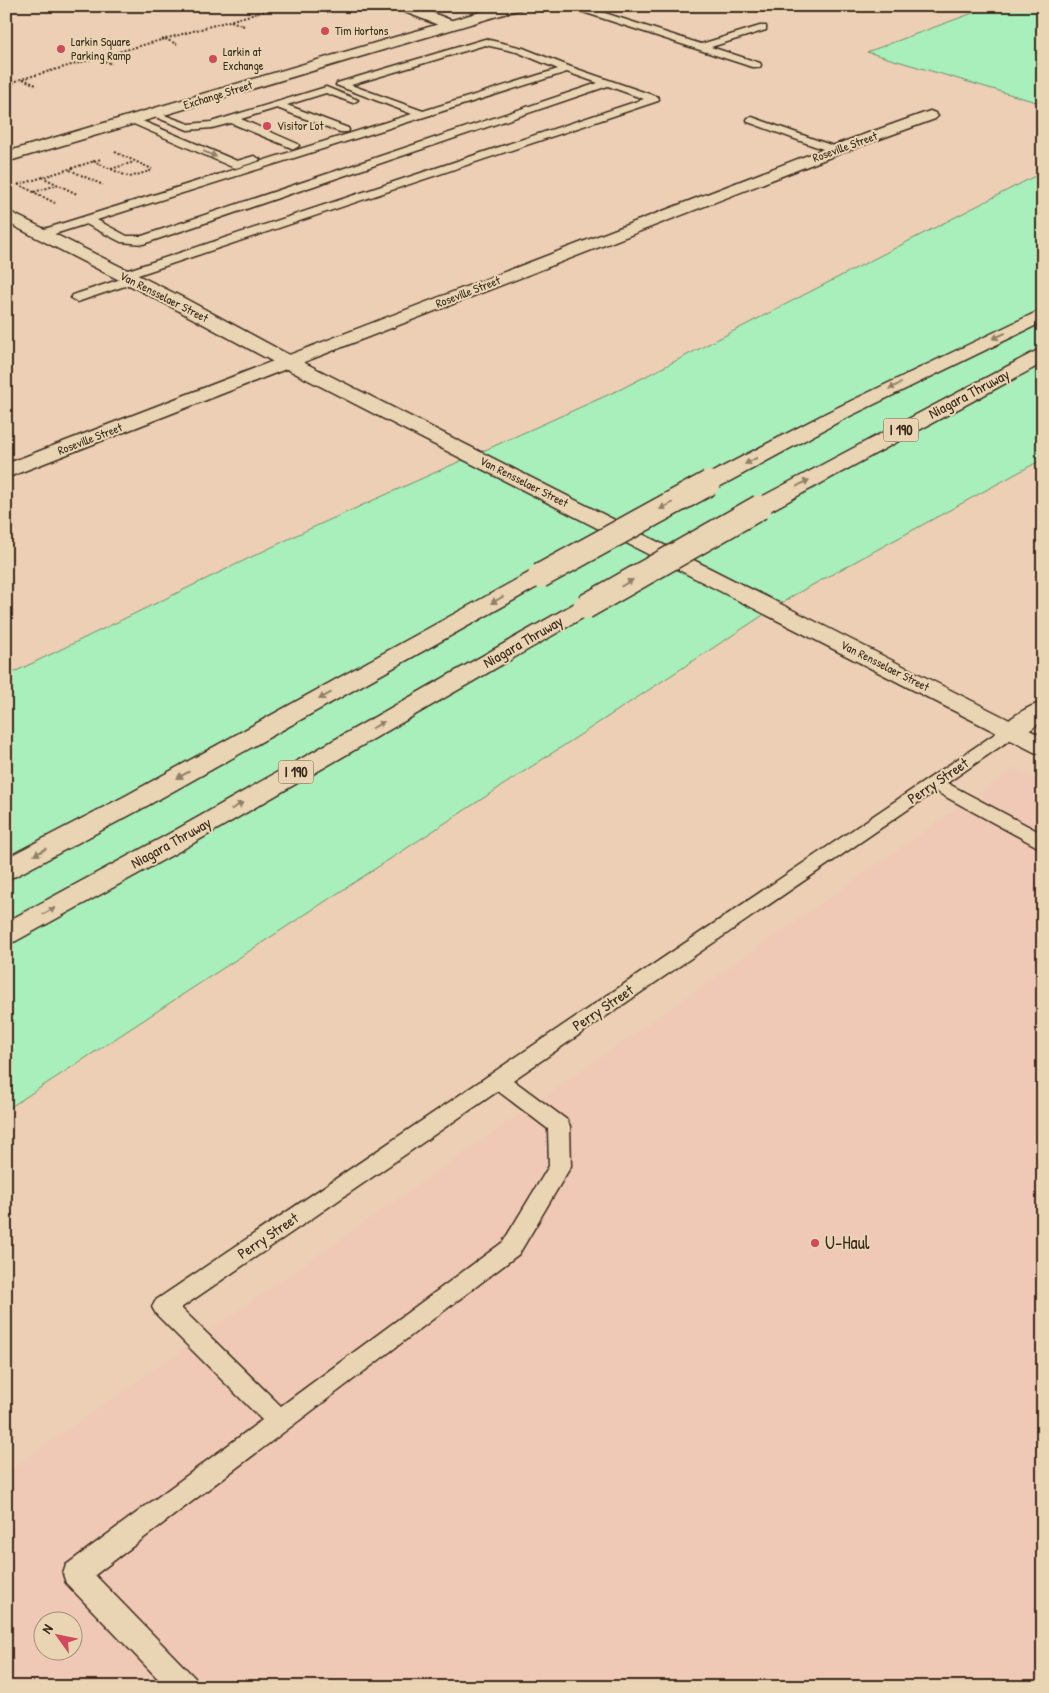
<svg xmlns="http://www.w3.org/2000/svg" width="1049" height="1693" viewBox="0 0 1049 1693" font-family="'Patrick Hand',sans-serif">
<style>
.built{fill:#efc9b5;fill-rule:evenodd}
.green{fill:#a8efbc;stroke:#728c6d}
.lines{fill:none;stroke-linecap:round;stroke-linejoin:round}
.lane-casing{stroke:#3b2a1e;stroke-width:3}
.street-casing{stroke:#3b2a1e;stroke-width:3}
.secondary-casing{stroke:#3b2a1e;stroke-width:3}
.highway-casing{stroke:#3b2a1e;stroke-width:3}
.path{stroke:#3b2a1e;stroke-width:2;stroke-dasharray:2 2;stroke-linecap:butt}
.lane{fill:#e9d4b3;fill-rule:evenodd}
.street{fill:#e9d4b3;fill-rule:evenodd}
.secondary{fill:#e9d4b3;fill-rule:evenodd}
.highway{fill:#e9d4b3;fill-rule:evenodd}
.highway-bridge-casing{stroke:#3b2a1e;stroke-width:27;stroke-linecap:butt}
.highway-bridge{stroke:#e9d4b3;stroke-width:24}
.oneway{fill:#927f68}
.poi-dot{fill:#d1495b;stroke:#e9d4b3;stroke-width:2}
.labels{text-anchor:middle;stroke-width:4;stroke-linejoin:round;paint-order:stroke}
.far-poi-label{font-size:12px;fill:#3b2a1e;stroke:#e9d4b3;text-anchor:start}
.far-street-label{font-size:12px;fill:#3b2a1e;stroke:#e9d4b3}
.shield{fill:#e9d4b3;stroke:#6f5d4b;stroke-width:1}
.shield-label{font-size:14px;font-weight:bold;fill:#3b2a1e}
.street-label{font-size:15px;fill:#3b2a1e;stroke:#e9d4b3}
.near-poi-label{font-size:18px;fill:#3b2a1e;stroke:#e9d4b3;text-anchor:start}
</style>
<rect width="100%" height="100%" fill="#eccfb4"/>
<filter id="ink" filterUnits="userSpaceOnUse"><feTurbulence type="fractalNoise" baseFrequency=".02" numOctaves="2"/><feDisplacementMap in="SourceGraphic" scale="10" xChannelSelector="R" yChannelSelector="G"/><feConvolveMatrix kernelMatrix="1 2 1 2 8 2 1 2 1" color-interpolation-filters="sRGB"/></filter>
<g filter="url(#ink)">
<path class="built" d="M1015,768L1043,783V1687H6V1473ZM42,1620H72V1650H42Z"/>
<g class="green">
<path d="M992,6H1043V104L867,52Z"/>
<path d="M1043,172V459L794,595L6,1110V676L305,531L621,389Z"/>
</g>
<g class="lines">
<defs>
<g id="lane">
<path d="M583,6L701,44L760,26H766V30L711,47L760,63L761,65L760,67H752L580,11V7Z"/>
<path d="M485,39L523,48L571,67L658,97L659,99L658,101L132,277L136,280L134,283L77,302L71,298L73,295L121,279L117,276L119,273L644,99L608,86L143,244L121,242L86,224L42,238L36,234L38,231L412,114L336,85L337,83ZM485,45L517,52L558,69L423,111L351,85ZM567,72L598,83L142,236H127L97,220Z"/>
<path d="M326,87L358,100L353,103L326,93L287,105L348,128L349,130L348,132H340L277,108L241,119L298,144L299,146L294,149L231,123L212,128L188,130L148,114L153,111L189,124L211,122Z"/>
<path d="M133,117L237,161L254,156L260,159L258,161L236,168L232,167L129,122L128,120Z"/>
<path d="M752,117L839,148L840,150L839,152H831L748,122L747,120L748,118Z"/>
<path d="M1011,726L1017,727L1020,731L1017,735L947,783L1043,834V848L1036,846L935,791L513,1080L567,1120L570,1126L571,1166L519,1254L95,1575L195,1678L199,1687H166L66,1583L63,1574L66,1565L262,1420L156,1314L152,1307L156,1300L928,779L1005,727ZM498,1091L548,1129L549,1166L503,1242L281,1406L181,1308Z"/>
</g>
<g id="street">
<path d="M395,6H415L456,22L458,25L456,28H446L397,9Z"/>
<path d="M930,111L935,113L938,116L935,119L841,153L6,478V464L829,147Z"/>
<path d="M1043,702V721C1029,730 1019,741 1002,736L998,731C1007,719 1028,706 1043,702Z"/>
</g>
<g id="secondary">
<path d="M500,6H523L521,9L6,162V152Z"/>
<path d="M6,210L182,297L295,358L1043,737V755L1034,752L281,366L168,305L6,222Z"/>
</g>
<g id="highway">
<path d="M1043,309V322L842,420L717,488L709,489L701,488L698,483L701,478L828,412Z"/>
<path d="M1043,349V363L768,512L760,514L752,512L749,507L752,502L1036,351Z"/>
<path d="M540,569L548,571L552,576L548,581L145,807L16,876L6,879V858L127,795L532,571Z"/>
<path d="M585,600L593,602L597,607L593,612L185,848L16,941L6,944V922L165,836L577,602Z"/>
</g>
</defs>
<use href="#lane" class="lane-casing"/>
<use href="#street" class="street-casing"/>
<use href="#secondary" class="secondary-casing"/>
<use href="#highway" class="highway-casing"/>
<g class="path">
<path d="M6,8L12,6"/>
<path d="M231,21L244,26"/>
<path d="M165,39L177,44"/>
<path d="M97,58L112,64"/>
<path d="M23,79L36,85"/>
<path d="M6,88L18,80L272,9L267,8"/>
<path d="M115,152L152,169"/>
<path d="M93,161L129,177"/>
<path d="M111,169L134,162"/>
<path d="M70,170L103,185"/>
<path d="M42,177L77,194"/>
<path d="M130,177L153,170"/>
<path d="M18,184L55,203"/>
<path d="M18,185L101,159"/>
<path d="M34,192L57,185"/>
</g>
<use href="#lane" class="lane"/>
<use href="#street" class="street"/>
<use href="#secondary" class="secondary"/>
<use href="#highway" class="highway"/>
<defs>
<g id="highway-bridge">
<path d="M540,576L709,483"/>
<path d="M585,607L760,507"/>
</g>
</defs>
<use href="#highway-bridge" class="highway-bridge-casing"/>
<use href="#highway-bridge" class="highway-bridge"/>
</g>
<defs><path id="oneway-solid" d="M-6-.8H1V-3.2L6.5 0L1 3.2V.8H-6Z" transform="scale(1.25)"/></defs>
<g class="oneway">
<use href="#oneway-solid" transform="translate(210 154) rotate(23)"/>
<use href="#oneway-solid" transform="translate(999 336) rotate(155)"/>
<use href="#oneway-solid" transform="translate(895 386) rotate(153)"/>
<use href="#oneway-solid" transform="translate(751 461) rotate(152)"/>
<use href="#oneway-solid" transform="translate(803 483) rotate(-28)"/>
<use href="#oneway-solid" transform="translate(666 506) rotate(151)"/>
<use href="#oneway-solid" transform="translate(627 583) rotate(-30)"/>
<use href="#oneway-solid" transform="translate(497 600) rotate(151)"/>
<use href="#oneway-solid" transform="translate(325 696) rotate(151)"/>
<use href="#oneway-solid" transform="translate(378 725) rotate(-30)"/>
<use href="#oneway-solid" transform="translate(183 775) rotate(151)"/>
<use href="#oneway-solid" transform="translate(237 806) rotate(-30)"/>
<use href="#oneway-solid" transform="translate(40 852) rotate(152)"/>
<use href="#oneway-solid" transform="translate(49 911) rotate(-29)"/>
</g>
</g>
<g class="poi-dot">
<circle cx="325" cy="31" r="5"/>
<circle cx="61" cy="49" r="5"/>
<circle cx="213" cy="59" r="5"/>
<circle cx="267" cy="126" r="5"/>
<circle cx="815" cy="1243" r="5"/>
</g>
<g class="labels">
<g class="far-poi-label">
<text x="335" y="35">Tim Hortons</text>
<text x="71" y="46">Larkin Square<tspan x="71" dy="14">Parking Ramp</tspan></text>
<text x="223" y="56">Larkin at<tspan x="223" dy="14">Exchange</tspan></text>
<text x="277" y="130">Visitor Lot</text>
</g>
<g class="far-street-label">
<text transform="translate(218 95) rotate(-17)" y="4">Exchange Street</text>
<text transform="translate(845 147) rotate(-20)" y="4">Roseville Street</text>
<text transform="translate(468 292) rotate(-21)" y="4">Roseville Street</text>
<text transform="translate(164 297) rotate(27)" y="4">Van Rensselaer Street</text>
<text transform="translate(90 439) rotate(-21)" y="4">Roseville Street</text>
<text transform="translate(524 482) rotate(27)" y="4">Van Rensselaer Street</text>
<text transform="translate(885 666) rotate(27)" y="4">Van Rensselaer Street</text>
</g>
<g class="shield">
<rect x="883.5" y="418.5" width="35" height="23" rx="4"/>
<rect x="278.5" y="760.5" width="35" height="23" rx="4"/>
</g>
<g class="shield-label">
<text x="901" y="435">I 190</text>
<text x="296" y="777">I 190</text>
</g>
<g class="street-label">
<text transform="translate(969 394) rotate(-28)" y="5">Niagara Thruway</text>
<text transform="translate(523 642) rotate(-30)" y="5">Niagara Thruway</text>
<text transform="translate(938 781) rotate(-34)" y="5">Perry Street</text>
<text transform="translate(171 843) rotate(-29)" y="5">Niagara Thruway</text>
<text transform="translate(603 1008) rotate(-34)" y="5">Perry Street</text>
<text transform="translate(268 1236) rotate(-34)" y="5">Perry Street</text>
</g>
<g class="near-poi-label">
<text x="825" y="1249">U-Haul</text>
</g>
</g>
<rect width="1049" height="1693" fill="none" stroke="#e9d4b3" stroke-width="25"/>
<rect x="12" y="12" width="1024" height="1668" fill="none" stroke="#3b2a1e" stroke-width="2" filter="url(#ink)"/>
<g transform="translate(58 1636) rotate(303)"><circle r="24" fill="#e9d4b3" stroke="#a39077"/>
<path d="M0-4L9 19L0 12L-9 19Z" fill="#d1495b"/>
<text y="-8" font-size="14" font-weight="bold" text-anchor="middle" fill="#3b2a1e">N</text>
</g>
</svg>
